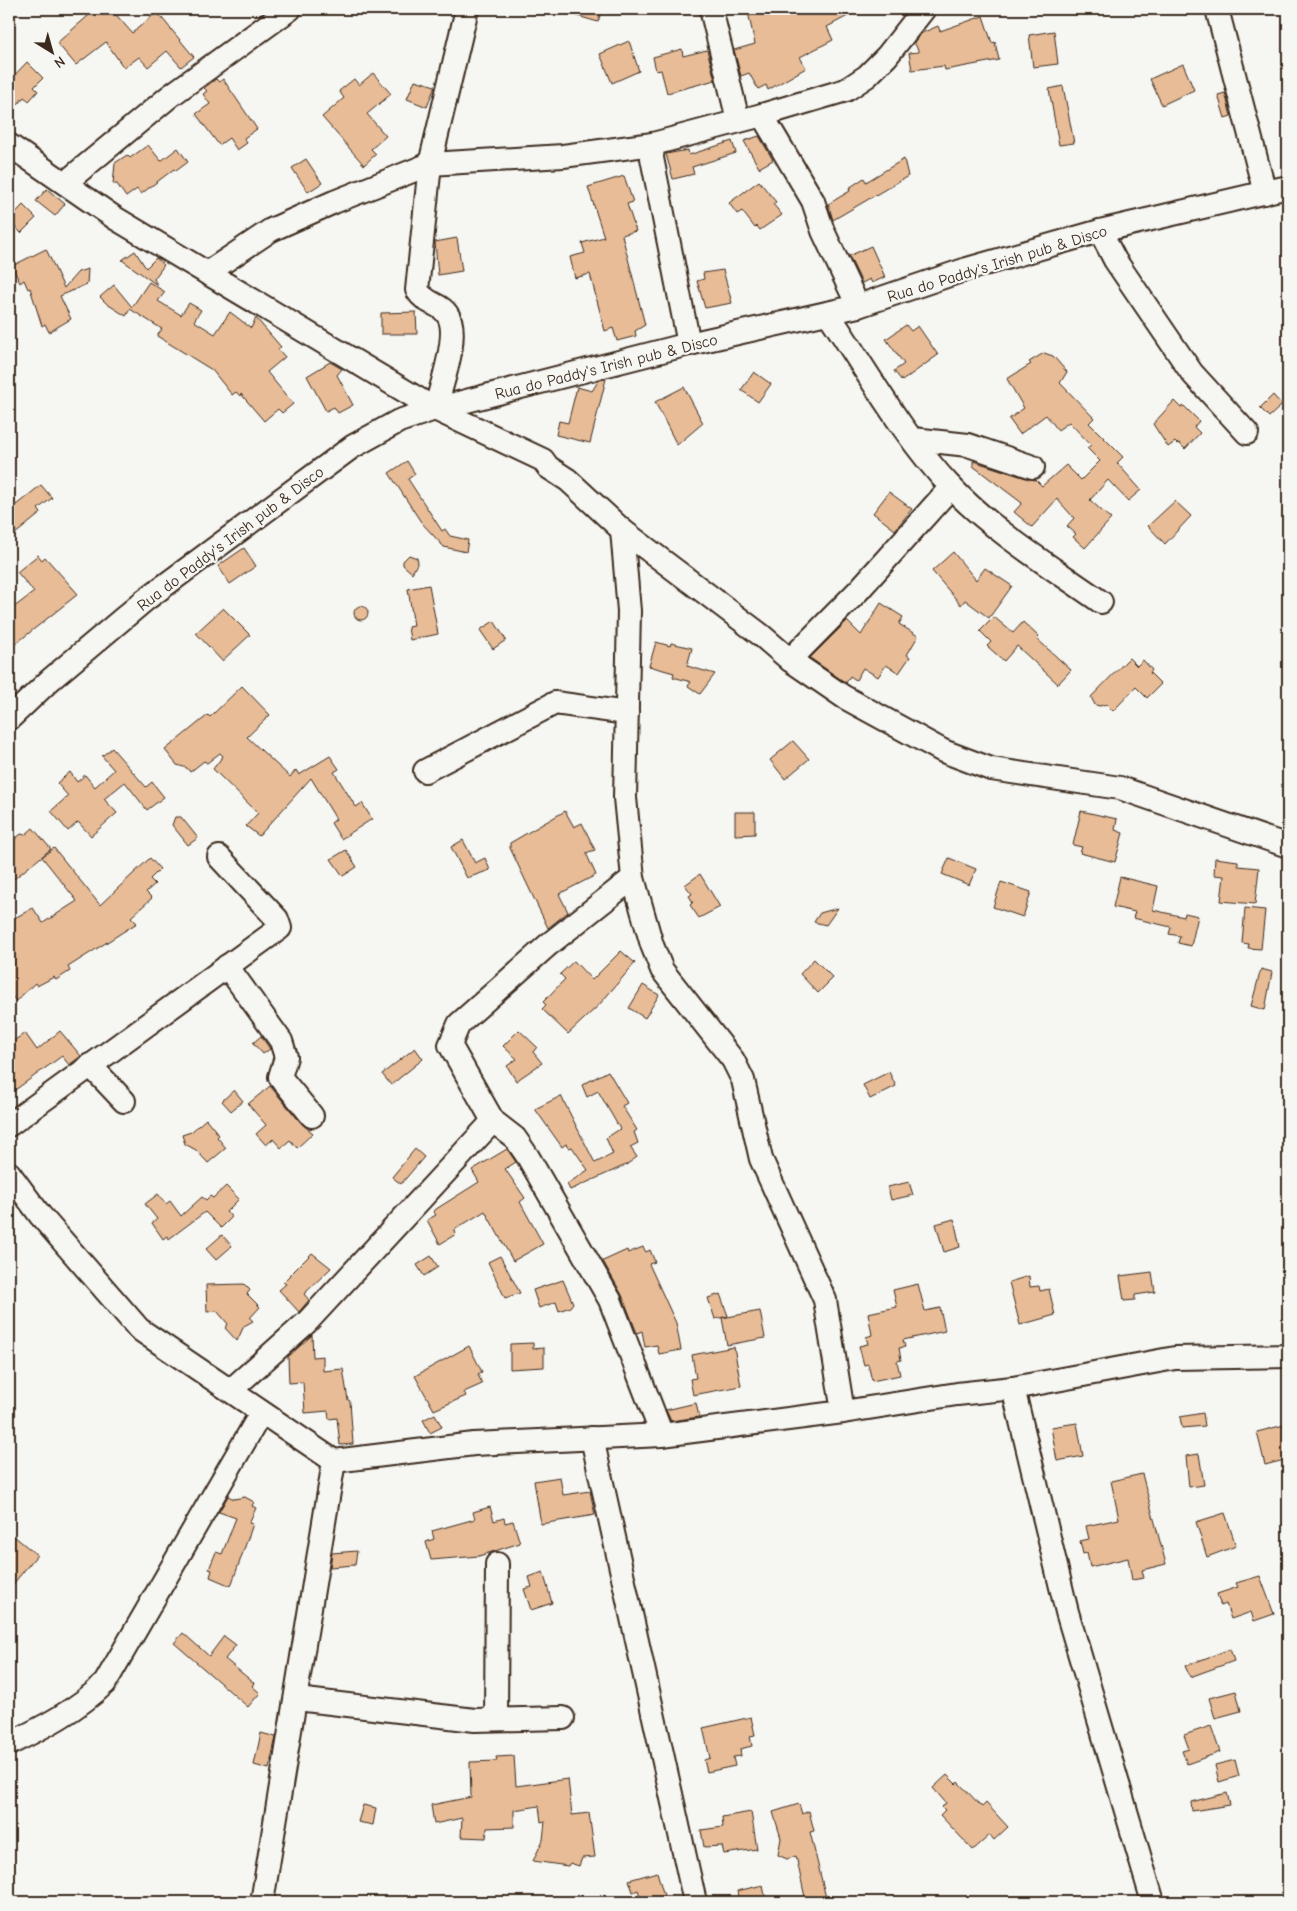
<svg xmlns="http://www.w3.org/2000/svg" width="1297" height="1911" viewBox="0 0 1297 1911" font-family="'Comic Neue',sans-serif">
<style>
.building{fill:#e7bc97;stroke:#3b2a1e}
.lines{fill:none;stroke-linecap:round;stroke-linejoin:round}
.minor-casing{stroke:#3b2a1e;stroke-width:26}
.minor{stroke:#f6f6f2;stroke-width:22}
.labels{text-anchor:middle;stroke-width:4.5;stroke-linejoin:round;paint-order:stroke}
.street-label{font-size:16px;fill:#3b2a1e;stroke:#f6f6f2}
</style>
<rect width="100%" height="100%" fill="#f6f6f2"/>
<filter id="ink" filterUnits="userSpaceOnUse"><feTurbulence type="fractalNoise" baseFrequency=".02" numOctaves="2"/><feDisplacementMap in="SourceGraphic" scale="10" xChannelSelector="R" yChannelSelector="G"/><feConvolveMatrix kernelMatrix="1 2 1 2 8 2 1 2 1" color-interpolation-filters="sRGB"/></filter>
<g filter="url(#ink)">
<g class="building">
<path d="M81,9H111L132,33L157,12L194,57L181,67L167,51L148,67L139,57L124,68L106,42L76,65L57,43L88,16Z"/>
<path d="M564,9H602L598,22L564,12Z"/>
<path d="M754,9H861L827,27L833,40L800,57L806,68L768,90L766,85L758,89L749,73L741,76L734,50L755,44L748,12L755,11Z"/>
<path d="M983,16L992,43L995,42L999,60L945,70L944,66L912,70L909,53L919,52L914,42L922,33L938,26L940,31Z"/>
<path d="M1054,31L1058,64L1033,67L1029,35Z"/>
<path d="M629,41L639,71L612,83L600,54Z"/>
<path d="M682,49L683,56L707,50L715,80L667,93L661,70L656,71L653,57Z"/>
<path d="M27,62L43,78L34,87L38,91L29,101L24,97L17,105L9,97V81Z"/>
<path d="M1183,64L1194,90L1162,105L1150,79Z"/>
<path d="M373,73L391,94L367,114L386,136L371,149L376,154L364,165L322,117L344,98L339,91L354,79L359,85Z"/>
<path d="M216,79L219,82L223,79L257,129L244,138L247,143L237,150L229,138L219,145L196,114L210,104L203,94L207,91L204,88Z"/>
<path d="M415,80L435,86L427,107L407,99Z"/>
<path d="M1063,86L1074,143L1059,145L1049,89Z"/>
<path d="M1225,93L1231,116L1225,118L1218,95Z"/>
<path d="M759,136L773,160L759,168L744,141Z"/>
<path d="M732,141L736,153L692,167L694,174L673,179L666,154L688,150L689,155Z"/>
<path d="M148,145L161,161L178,148L188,162L176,171L174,169L141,194L137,189L126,197L117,184H113L115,163L127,155L130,158Z"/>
<path d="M306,159L322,183L308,192L292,168Z"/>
<path d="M904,159L908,176L833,220L828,204L850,191L849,188L864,178L866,182Z"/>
<path d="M624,176L633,202L627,204L636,231L622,235L645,325L635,331L636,336L617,341L613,328L605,331L590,274L575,278L570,257L585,253L582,243L604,237L588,187Z"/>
<path d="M759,181L776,202L773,204L782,215L760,230L757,226L755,228L742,211L737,214L729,203Z"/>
<path d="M47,189L65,204L55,216L36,201Z"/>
<path d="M23,205L36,218L21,233L9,220Z"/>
<path d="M457,238L462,271L438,275L435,242Z"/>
<path d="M871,246L885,277L872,283L870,279L862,283L849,256Z"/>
<path d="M46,249L64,288L78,272L88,269L87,284L60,296L71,319L49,332L45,324L42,326L30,288L28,289L24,280L20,283L12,266Z"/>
<path d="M135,251L146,268L156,258L164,265L154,279L157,285L122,260Z"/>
<path d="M723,270L732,303L705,308L697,281L704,279L703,273Z"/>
<path d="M149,282L165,292L158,301L181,315L189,303L201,310L194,321L215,334L230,312L251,328L256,318L281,347L278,349L285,357L267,372L293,404L282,413L278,409L264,421L241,394L240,396L236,392L232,395L212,370L157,336L162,329L130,309L126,316L107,304L100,297L114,285L132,307Z"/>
<path d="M416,312L417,334H381V313Z"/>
<path d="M906,325L911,331L918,326L938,355L902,381L894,371L904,364L886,339Z"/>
<path d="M1044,353L1053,356L1067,372L1060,383L1094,418L1089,423L1123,457L1117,463L1141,490L1128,501L1108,480L1090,500L1111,519L1085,548L1073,537L1076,534L1067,526L1074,518L1057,499L1032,527L1014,512L1022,503L973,466V461L1029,479L1036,480L1042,486L1066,465L1081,480L1100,461L1087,448L1091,445L1069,422L1058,430L1046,415L1020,434L1009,419L1024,408L1007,379L1031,364L1029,362Z"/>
<path d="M330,362L342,369L337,375L353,405L338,413L334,407L326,411L307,376Z"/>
<path d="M754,372L771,384L758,402L741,390Z"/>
<path d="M606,379L590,443L556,435L559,421L568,423L577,387L592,391L599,380Z"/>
<path d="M684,387L703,423L677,445L655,402Z"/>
<path d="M1273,395L1282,405L1269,417L1260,408Z"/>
<path d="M1174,401L1181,408L1184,406L1199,421L1194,427L1200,433L1185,449L1179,443L1177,444L1175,442L1168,447L1153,424Z"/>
<path d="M407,461L415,474L408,479L442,531L445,529L450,536L468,540L466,552L444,547L421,522L389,473Z"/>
<path d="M41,485L52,498L38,509L41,513L9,539V496L16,505Z"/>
<path d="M889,492L912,509L895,530L873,513Z"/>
<path d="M1175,501L1191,516L1165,544L1148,526Z"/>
<path d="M244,548L256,566L230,584L218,566Z"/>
<path d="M953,552L976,580L985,568L1012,586L989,618L965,600L961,605L932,571Z"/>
<path d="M38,555L42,560L45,557L78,594L9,649V611L34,592L17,572Z"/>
<path d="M409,555L417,558L418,562L412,573L403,565V561Z"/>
<path d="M429,585L438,634L410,640L408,627L414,626L408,589Z"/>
<path d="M881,603L903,617L899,624L918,636L907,655L910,657L899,673L886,665L878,677L863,668L856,680L850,676L846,683L810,658L847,621L861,635Z"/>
<circle cx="361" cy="613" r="7"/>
<path d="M223,608L250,635L222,661L196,633Z"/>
<path d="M994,617L1013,633L1023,622L1039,637L1037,639L1071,670L1058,684L1017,646L1004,661L987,646L991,642L980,631Z"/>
<path d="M494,621L506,640L493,649L480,630Z"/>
<path d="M656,642L670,646L671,643L692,648L687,666L715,674L700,694L688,686L691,682L673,677L674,673L649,666Z"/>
<path d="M1129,658L1137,666L1143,660L1152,670L1150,673L1161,684L1147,698L1136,687L1113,711L1106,704L1100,706L1095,705L1091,697Z"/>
<path d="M242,686L270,715L247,737L290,777L296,770L299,775L330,756L339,769L334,772L356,807L362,803L372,819L341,839L331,823L336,819L311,778L259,836L246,826L258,813L213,769L223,756L220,753L207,763L204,761L190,772L187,768L177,765L165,750L208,715L210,717Z"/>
<path d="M793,741L809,759L785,779L770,760Z"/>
<path d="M112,748L146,787L152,782L164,797L147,810L125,782L104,799L117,813L91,836L78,822L68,831L51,811L68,796L57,783L70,772L77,782L85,775L95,787L114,770L102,756Z"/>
<path d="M565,811L574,827L582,823L595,850L586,853L596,875L559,894L568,912L548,928L510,848V843Z"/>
<path d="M1081,811L1117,819L1115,830L1123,833L1115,862L1080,853L1082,847L1073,845Z"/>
<path d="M735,812H755V834L735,835Z"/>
<path d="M175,817H181L198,838L188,845L172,825Z"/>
<path d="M33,828L51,849L9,883V844L21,834L25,835Z"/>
<path d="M463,840L475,863L485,858L490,870L467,878L451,847Z"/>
<path d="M54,848L100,905L150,858L160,869L150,879L155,884L146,892L152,898L131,917L137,923L68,967L70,971L56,980L54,977L37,986L35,983L16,1001L9,993V921L33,908L43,923L77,901L42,857Z"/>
<path d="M346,850L357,867L343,876L331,859Z"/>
<path d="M949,858L976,869L969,885L942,874Z"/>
<path d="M1215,858L1238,861V866L1259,868L1255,904L1221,901L1224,876L1214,875Z"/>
<path d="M700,874L720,907L699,918L690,905L693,902L689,896L692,894L685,885Z"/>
<path d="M1120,877L1158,886L1153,910L1184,917L1185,913L1198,916L1191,946L1178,943L1180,936L1169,934L1171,927L1133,918L1135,912L1113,907Z"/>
<path d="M1001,882L1031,892L1023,917L993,907Z"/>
<path d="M838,908L826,925L814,922L820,913Z"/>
<path d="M1245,908L1265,910L1261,949L1248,948L1249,944L1242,943Z"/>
<path d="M621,951L635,963L599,1005L568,1034L542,1009L546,1005L543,1002L565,979L560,974L574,961L592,980Z"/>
<path d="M814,959L833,978L818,993L800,974Z"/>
<path d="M1261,969L1272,972L1265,1010L1251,1006Z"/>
<path d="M643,985L659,995L645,1018L629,1008Z"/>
<path d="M519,1030L537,1047L533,1052L542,1063L516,1081L507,1066L517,1059L503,1046Z"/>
<path d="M60,1031L81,1056L69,1065L62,1056L15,1090L9,1082V1044L25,1033L37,1050Z"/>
<path d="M261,1036L270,1049L263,1054L253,1043Z"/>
<path d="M415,1048L423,1059L391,1085L382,1074Z"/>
<path d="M608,1071L627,1103L622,1106L637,1130L634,1132L638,1143L630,1147L637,1157L626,1165L570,1190L567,1184L588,1170L572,1147L569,1148L566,1144L562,1147L535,1109L561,1096L595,1163L613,1154L606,1138L620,1129L598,1091L587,1097L582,1085Z"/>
<path d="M889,1072L896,1086L870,1099L863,1085Z"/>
<path d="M270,1086L302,1124L313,1133L297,1148L290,1140L281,1148L273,1139L266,1145L256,1134L266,1125L248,1104Z"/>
<path d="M234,1090L243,1101L231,1111L222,1101Z"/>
<path d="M206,1119L219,1135L217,1137L226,1148L208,1163L196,1150L185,1144L182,1135L191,1132Z"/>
<path d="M415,1149L424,1157L401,1184L392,1177Z"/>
<path d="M507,1149L516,1162L505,1169L525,1198L520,1202L543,1244L513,1261L485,1211L454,1230L456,1234L440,1244L427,1220L436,1215L433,1211L479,1182L472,1170Z"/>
<path d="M909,1182L913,1195L891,1200L888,1187Z"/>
<path d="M226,1186L239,1199L226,1212L232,1217L221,1228L205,1212L169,1239L167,1236L163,1239L152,1223L157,1219L145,1204L158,1194L166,1204L170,1201L181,1216L202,1197L206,1200L210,1196L213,1198Z"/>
<path d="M954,1219L960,1247L944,1252L936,1224Z"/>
<path d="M222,1235L232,1246L216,1260L206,1249Z"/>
<path d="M643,1247L646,1252L650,1250L655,1262L649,1264L676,1323L681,1350L659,1354L657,1345L645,1347L642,1331L637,1333L622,1295L603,1261L627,1250L628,1253Z"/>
<path d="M312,1253L331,1268L304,1294L309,1300L299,1312L279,1290L286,1284L283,1282Z"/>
<path d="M431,1256L438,1267L424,1276L417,1265Z"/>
<path d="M500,1256L520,1293L505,1298L488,1262Z"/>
<path d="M1152,1272L1155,1292L1135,1295V1300L1124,1301L1120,1276Z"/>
<path d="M1029,1276L1030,1287L1039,1286L1040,1291L1049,1289L1055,1315L1020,1325L1009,1282Z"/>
<path d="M563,1280L573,1303L570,1307L559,1311L556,1302L539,1308L533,1290Z"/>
<path d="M244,1284L250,1290L247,1294L260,1307L250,1318L253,1321L244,1326L237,1341L225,1328L228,1324L217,1311L207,1312L206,1285Z"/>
<path d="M918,1284L925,1311L940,1308L945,1331L903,1340L905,1347L899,1348L901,1360L897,1361L900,1375L872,1381L868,1364L864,1365L859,1346L868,1344L866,1337L872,1335L868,1313L897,1307L893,1290Z"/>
<path d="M720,1294L728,1316L715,1319L708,1298Z"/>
<path d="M760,1311L765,1338L727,1345L722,1318Z"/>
<path d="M312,1335L313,1357L323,1356V1371L343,1369L348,1400L350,1401L353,1444L340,1445L337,1418L329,1419L328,1411L305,1413L303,1382L289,1383L288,1357Z"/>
<path d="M533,1343V1349L544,1348V1367L510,1369V1344Z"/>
<path d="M469,1346L482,1372L478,1374L482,1384L464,1392L466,1396L434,1410L415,1376Z"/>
<path d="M734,1347L741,1386L693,1395L690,1379L696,1378L692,1355Z"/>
<path d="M696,1403L699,1417L671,1421L666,1410Z"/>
<path d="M1203,1413L1205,1426L1182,1428L1180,1417Z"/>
<path d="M435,1414L442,1427L430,1433L423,1420Z"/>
<path d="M1077,1423L1083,1456L1057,1461L1051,1427Z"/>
<path d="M1288,1424V1459L1265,1465L1257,1432Z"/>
<path d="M1199,1454L1204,1485L1189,1487L1186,1456Z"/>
<path d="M1142,1474L1166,1564L1142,1570L1144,1578L1132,1580L1128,1558L1090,1567L1087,1553L1083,1554L1080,1541L1089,1539L1086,1526L1119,1519L1111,1481Z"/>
<path d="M560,1477L563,1495L590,1491L595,1515L541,1524L534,1481Z"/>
<path d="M228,1496L234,1499L245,1497L254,1502L252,1506L256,1508L249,1523L253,1524L231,1586L210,1577L212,1570L209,1569L216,1552L222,1554L236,1518L219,1512Z"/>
<path d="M490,1507L494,1521L504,1518L505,1523L513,1521L520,1543L479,1556L431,1560L426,1542L434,1539L432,1531L475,1519L473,1512Z"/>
<path d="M1225,1513L1236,1546L1207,1557L1196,1522Z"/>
<path d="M9,1532L37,1555L9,1589Z"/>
<path d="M357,1551L355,1565L330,1567L332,1553Z"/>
<path d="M543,1572L552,1603L531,1610L524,1589L532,1587L529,1577Z"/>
<path d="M1260,1576L1274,1614L1254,1621L1251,1612L1231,1619L1226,1604L1221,1606L1217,1594L1238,1587L1236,1583Z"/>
<path d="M183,1633L209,1656L224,1636L236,1645L225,1659L254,1683L252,1686L260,1693L248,1707L174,1643Z"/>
<path d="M1230,1649L1234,1661L1190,1677L1185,1666Z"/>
<path d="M1236,1691L1241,1711L1215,1718L1209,1698Z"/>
<path d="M751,1717L755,1735L750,1736L752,1746L740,1749L741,1756L733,1757L735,1766L707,1772L704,1760L710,1758L703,1728Z"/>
<path d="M1211,1726L1220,1752L1187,1764L1182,1751L1189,1749L1184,1735Z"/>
<path d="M261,1733L276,1737L269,1769L254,1765Z"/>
<path d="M514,1756L516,1786L568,1779L572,1815L589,1813L595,1857L582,1858L579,1866L570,1863L568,1866L533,1861L543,1840L545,1821L541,1822L539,1806L514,1810V1827L487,1828L486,1838L461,1837L462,1818L434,1824L431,1805L471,1797L470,1762L497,1761L496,1757Z"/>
<path d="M1235,1760L1239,1776L1219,1782L1215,1765Z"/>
<path d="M947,1775L956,1784L958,1782L982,1807L986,1803L1008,1827L994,1840L990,1835L973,1850L940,1815L945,1810L942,1807L946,1803L933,1788Z"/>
<path d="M1227,1793L1230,1805L1192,1811L1191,1802Z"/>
<path d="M799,1804L802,1814L809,1811L814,1831L810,1832L827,1902H806L796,1856L787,1859L778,1855L781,1838L773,1812Z"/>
<path d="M363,1805L376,1808L373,1825L358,1822Z"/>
<path d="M751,1812L757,1849L724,1854L722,1846L704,1847L701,1830L723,1827L722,1817Z"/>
<path d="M657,1872L664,1896L642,1902L638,1890L633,1892L629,1880Z"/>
<path d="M763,1885L766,1902H739L737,1891Z"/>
</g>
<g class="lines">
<defs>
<g id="minor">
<path d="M711,9L738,120"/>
<path d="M1217,9L1265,193"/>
<path d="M762,115L813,201L823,231L858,306"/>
<path d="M9,145L115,218L435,409L543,460L548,467L568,480L622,530L761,635L790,660L844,697L943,751L991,769L1120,788L1288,846"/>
<path d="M65,183L170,96L290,9"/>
<path d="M1100,231L1115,260L1192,373L1247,433"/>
<path d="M207,273L271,230L334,202L430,164L563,156L653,144"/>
<path d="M828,313C865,368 905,439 951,487C994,532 1050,566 1101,602"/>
<path d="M689,344L652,158L653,144L762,115L846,90L867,76L887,56L924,9"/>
<path d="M435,409C441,387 461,332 447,314C440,303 426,305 417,290L430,164L467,9"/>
<path d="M913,439L968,445L1033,467"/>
<path d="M622,530L629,611L625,798L633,878L652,945L662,970L733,1060L743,1080L761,1159L825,1300L843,1412"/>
<path d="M790,660L858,591L951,487"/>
<path d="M9,719L50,680L145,600L352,447L399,421L435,409L689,344L858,306L967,269L1100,231L1288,187"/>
<path d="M425,771L555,703L627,713"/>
<path d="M633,878L548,945L459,1024L450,1045L493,1121L515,1138L528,1157L610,1300L662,1435"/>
<path d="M227,966L281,1041L286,1057L280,1077L312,1116"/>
<path d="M90,1065L124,1101"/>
<path d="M9,1125L280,928L277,919L219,857"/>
<path d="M9,1173L40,1215L139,1329L334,1461L474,1444L662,1435L843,1412L957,1394L1013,1388L1175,1358L1288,1356"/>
<path d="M1013,1388L1067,1612L1153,1902"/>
<path d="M231,1390L307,1322L493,1121"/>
<path d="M592,1438L695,1902"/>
<path d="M297,1699L475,1720L563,1718"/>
<path d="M496,1719L497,1564"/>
<path d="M9,1744C44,1727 77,1710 105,1683L261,1413"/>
<path d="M262,1902L334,1461"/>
</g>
</defs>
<use href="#minor" class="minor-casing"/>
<use href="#minor" class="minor"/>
</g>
</g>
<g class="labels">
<g class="street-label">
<text transform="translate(997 263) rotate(-17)" y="6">Rua do Paddy's Irish pub &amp; Disco</text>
<text transform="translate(606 366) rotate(-14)" y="6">Rua do Paddy's Irish pub &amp; Disco</text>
<text transform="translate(230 538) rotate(-37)" y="6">Rua do Paddy's Irish pub &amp; Disco</text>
</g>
</g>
<rect width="1297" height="1911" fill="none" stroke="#f6f6f2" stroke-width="30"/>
<rect x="15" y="15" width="1267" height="1881" fill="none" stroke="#3b2a1e" stroke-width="2" filter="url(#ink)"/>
<g transform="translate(52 52) rotate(143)" stroke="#f6f6f2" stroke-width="4" paint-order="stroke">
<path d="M0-4L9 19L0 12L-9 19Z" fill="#3b2a1e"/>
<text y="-8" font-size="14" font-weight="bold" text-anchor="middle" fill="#3b2a1e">N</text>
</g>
</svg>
